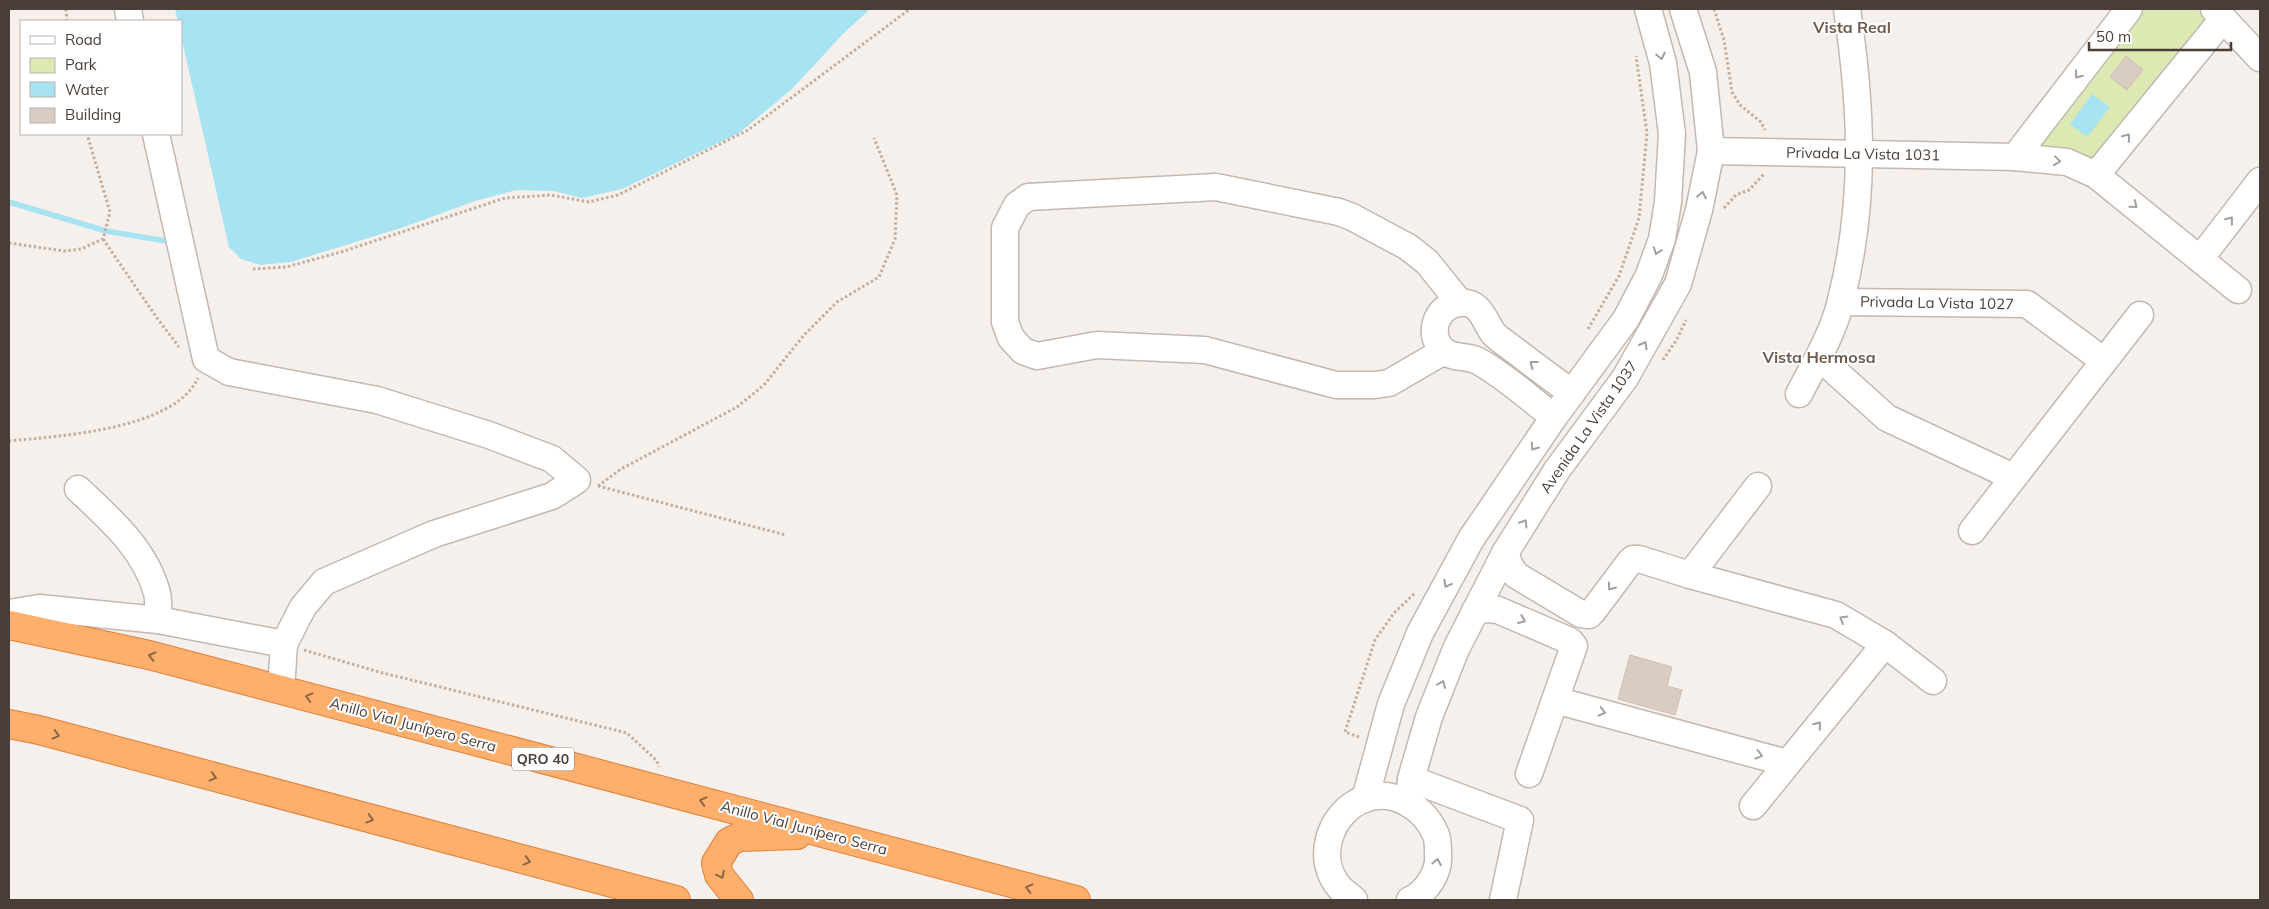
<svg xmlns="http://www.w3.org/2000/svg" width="2269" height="909" viewBox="0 0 2269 909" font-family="Mulish,sans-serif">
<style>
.green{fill:#dce9b3}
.water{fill:#a7e3f1}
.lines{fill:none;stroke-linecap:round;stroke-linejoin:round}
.stream{stroke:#a7e3f1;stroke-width:5.5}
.building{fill:#daccc3;stroke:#d2bfb3}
.minor-casing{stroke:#c4b8b0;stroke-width:29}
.highway-casing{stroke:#df803b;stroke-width:30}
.path{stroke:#c3ae9e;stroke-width:3;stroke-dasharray:2.5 2.5;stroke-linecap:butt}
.minor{stroke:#fff;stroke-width:26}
.highway{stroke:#ffaf6c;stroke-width:28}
.oneway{stroke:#a49f9c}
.oneway2{stroke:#89664a}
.labels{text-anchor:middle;stroke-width:4;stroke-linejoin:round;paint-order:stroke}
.shield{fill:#fff;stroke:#807974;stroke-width:1}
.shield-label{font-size:14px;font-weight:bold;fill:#4a3f38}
.street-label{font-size:15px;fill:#4a3f38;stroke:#fff}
.neighbourhood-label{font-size:16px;font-weight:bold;fill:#6d5b4f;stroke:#fff}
</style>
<rect width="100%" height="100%" fill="#f5f0eb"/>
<path class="green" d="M2129,9H2214L2096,175L2015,157Z"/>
<g class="water">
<path d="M175,9H870L843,34L792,89L739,133L622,189L582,198L553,191L517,190L475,201L404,227L291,262L260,265L241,259L229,247L181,36V21H178Z"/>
<path d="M2092,94L2110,107L2087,137L2070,124Z"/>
</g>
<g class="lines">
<path class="stream" d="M9,202L106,231L172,242"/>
</g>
<g class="building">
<path d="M2126,56L2143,70L2127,90L2110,77Z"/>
<path d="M1630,655L1672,667L1667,686L1682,690L1675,715L1618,699Z"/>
</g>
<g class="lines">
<defs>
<g id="minor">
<path d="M128,9L130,21"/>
<path d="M2214,9L2260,58"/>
<path d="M156,134L206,359L229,372L377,400L489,435L552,459L577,480L552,496L434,534L324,582L303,607L284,644L281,690"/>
<path d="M1711,151L2015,157L2067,162L2096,175L2238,290"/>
<path d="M2015,157L2129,9"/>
<path d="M2096,175L2223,19"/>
<path d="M2200,259L2260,181"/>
<path d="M1841,302L2027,304L2104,361"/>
<path d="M1444,351L1389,383L1375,385H1336L1205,350L1097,345L1037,356L1023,351L1011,338L1005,322V228L1017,205L1028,197L1216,187L1339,212L1352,217L1408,247L1427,262L1460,303"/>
<path d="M1819,357L1887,418L2013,477"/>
<path d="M1799,394C1814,365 1834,332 1841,300C1866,201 1862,109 1847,9"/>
<path d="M1554,417C1530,399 1504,375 1478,361C1468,355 1455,359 1445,352C1426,337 1435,306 1459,303C1480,300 1484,320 1493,333C1499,340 1510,346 1517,352C1535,366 1553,379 1572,393"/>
<path d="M78,489C110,519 145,549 157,593C159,601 158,611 158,620"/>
<path d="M1972,531L2140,315"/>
<path d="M1505,553L1510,566L1516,575L1581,614L1589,615L1593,611L1629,563L1633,559H1639L1690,575L1836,615L1885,644L1933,681"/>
<path d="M1690,575L1758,486"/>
<path d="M1475,611L1488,609L1498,610L1570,641L1574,646L1529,774"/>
<path d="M9,613L39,608L158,620L284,644"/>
<path d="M1555,700L1787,763"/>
<path d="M1411,779L1520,820L1503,900"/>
<path d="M1365,799L1391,704L1420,633L1471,539L1554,417L1626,319L1649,275L1662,239L1668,202L1672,134L1663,63L1648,9"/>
<path d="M1409,803L1411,779L1429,717L1456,649L1505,553L1557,470L1625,378L1678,284L1699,210L1711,151L1703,72L1683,9"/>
<path d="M1753,806L1885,644"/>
<path d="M1354,900C1350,896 1344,892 1340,888C1314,859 1330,812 1364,799C1394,788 1425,808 1436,835C1438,840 1438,848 1438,854C1440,872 1426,893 1410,900"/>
</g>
<g id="highway">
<path d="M9,625L149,655L1076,900"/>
<path d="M9,724L39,730L676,900"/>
<path d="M739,900L719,875L716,863L729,842L739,837L797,835"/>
</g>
</defs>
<use href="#minor" class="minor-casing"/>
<use href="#highway" class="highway-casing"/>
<g class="path">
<path d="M66,9L67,21"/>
<path d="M1714,9L1724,40L1732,92L1740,105L1761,122L1765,130"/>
<path d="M1724,208L1736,195L1749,190L1764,174"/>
<path d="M103,239L157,318L179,347"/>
<path d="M9,243L64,251L81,249L103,239L110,212L87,134"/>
<path d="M253,269L286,267L341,252L505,198L551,195L589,202L618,195L748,130L910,9"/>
<path d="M1588,329L1619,276L1639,218L1647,133L1636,56"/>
<path d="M1663,360L1677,339L1686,320"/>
<path d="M9,441C59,436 174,430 198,378"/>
<path d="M598,486L621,469L737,407L764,385L804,335L837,302L879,277L895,239L897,195L874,138"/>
<path d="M598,486L786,535"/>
<path d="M304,650L379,672L627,733L657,761L659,767"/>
<path d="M1359,737L1345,732L1375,640L1394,613L1415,593"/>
</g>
<use href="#minor" class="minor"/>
<use href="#highway" class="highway"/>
</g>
<defs><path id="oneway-chevron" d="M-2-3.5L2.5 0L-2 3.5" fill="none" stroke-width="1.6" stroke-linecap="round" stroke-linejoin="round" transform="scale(1.25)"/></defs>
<g class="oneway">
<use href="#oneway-chevron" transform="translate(1661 56) rotate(77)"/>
<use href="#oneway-chevron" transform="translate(2078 75) rotate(128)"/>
<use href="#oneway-chevron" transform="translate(2127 137) rotate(-51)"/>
<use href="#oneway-chevron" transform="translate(2057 161) rotate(6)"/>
<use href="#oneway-chevron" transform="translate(1702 195) rotate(-79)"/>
<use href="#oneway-chevron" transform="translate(2134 205) rotate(39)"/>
<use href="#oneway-chevron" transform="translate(2230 220) rotate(-52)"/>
<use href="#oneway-chevron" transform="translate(1657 251) rotate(110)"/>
<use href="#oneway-chevron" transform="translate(1644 345) rotate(-60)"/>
<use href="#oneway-chevron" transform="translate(1533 364) rotate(-143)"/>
<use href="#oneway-chevron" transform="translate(1534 447) rotate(125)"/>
<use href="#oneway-chevron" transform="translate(1524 523) rotate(-58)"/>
<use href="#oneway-chevron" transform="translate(1447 584) rotate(119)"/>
<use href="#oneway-chevron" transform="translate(1611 587) rotate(126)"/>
<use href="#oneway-chevron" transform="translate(1843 619) rotate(-149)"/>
<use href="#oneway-chevron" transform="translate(1522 620) rotate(23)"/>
<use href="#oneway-chevron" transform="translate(1442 684) rotate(-67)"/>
<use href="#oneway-chevron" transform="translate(1602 712) rotate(15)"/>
<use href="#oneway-chevron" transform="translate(1818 725) rotate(-51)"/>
<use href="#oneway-chevron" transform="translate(1759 755) rotate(15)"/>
<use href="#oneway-chevron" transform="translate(1437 862) rotate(-79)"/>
</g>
<g class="oneway2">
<use href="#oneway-chevron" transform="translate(152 656) rotate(-166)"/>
<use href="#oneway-chevron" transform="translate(309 697) rotate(-165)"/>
<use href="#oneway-chevron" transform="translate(56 735) rotate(15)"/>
<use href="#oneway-chevron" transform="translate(213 777) rotate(15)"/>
<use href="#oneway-chevron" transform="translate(703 801) rotate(-165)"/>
<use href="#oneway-chevron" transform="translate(370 819) rotate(15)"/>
<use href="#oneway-chevron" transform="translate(527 861) rotate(15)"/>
<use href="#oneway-chevron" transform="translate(721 875) rotate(64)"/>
<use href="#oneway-chevron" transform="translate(1029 888) rotate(-165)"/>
</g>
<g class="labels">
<rect class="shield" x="512" y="747.5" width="62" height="23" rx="4"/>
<g class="shield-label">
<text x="543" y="764">QRO 40</text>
</g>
<g class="street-label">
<text transform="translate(1863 154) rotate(1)" y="5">Privada La Vista 1031</text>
<text transform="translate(1937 303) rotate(1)" y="5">Privada La Vista 1027</text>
<text transform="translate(1589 427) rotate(-55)" y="5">Avenida La Vista 1037</text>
<text transform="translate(413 725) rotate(15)" y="5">Anillo Vial Junípero Serra</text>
<text transform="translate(804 828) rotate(15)" y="5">Anillo Vial Junípero Serra</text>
</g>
<g class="neighbourhood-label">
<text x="1852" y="33">Vista Real</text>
<text x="1819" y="363">Vista Hermosa</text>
</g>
</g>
<rect width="2269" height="909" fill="none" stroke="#4a3f38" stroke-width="20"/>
<rect x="20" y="20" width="162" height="115" fill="#ffffff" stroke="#b7b2af"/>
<rect x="30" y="36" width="25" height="8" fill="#ffffff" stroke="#b7b2af"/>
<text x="65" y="45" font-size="15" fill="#4a3f38">Road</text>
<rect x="30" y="58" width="25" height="15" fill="#dce9b3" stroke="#b7b2af"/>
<text x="65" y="70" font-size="15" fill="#4a3f38">Park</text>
<rect x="30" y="82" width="25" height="15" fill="#a7e3f1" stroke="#b7b2af"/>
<text x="65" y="95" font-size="15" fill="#4a3f38">Water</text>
<rect x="30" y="108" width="25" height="15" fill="#daccc3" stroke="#b7b2af"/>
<text x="65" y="120" font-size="15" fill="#4a3f38">Building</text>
<path d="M2089 42v8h142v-8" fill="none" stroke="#4a3f38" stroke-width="2.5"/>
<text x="2096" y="42" font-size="15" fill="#4a3f38" stroke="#ffffff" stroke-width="4" paint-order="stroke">50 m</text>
</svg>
